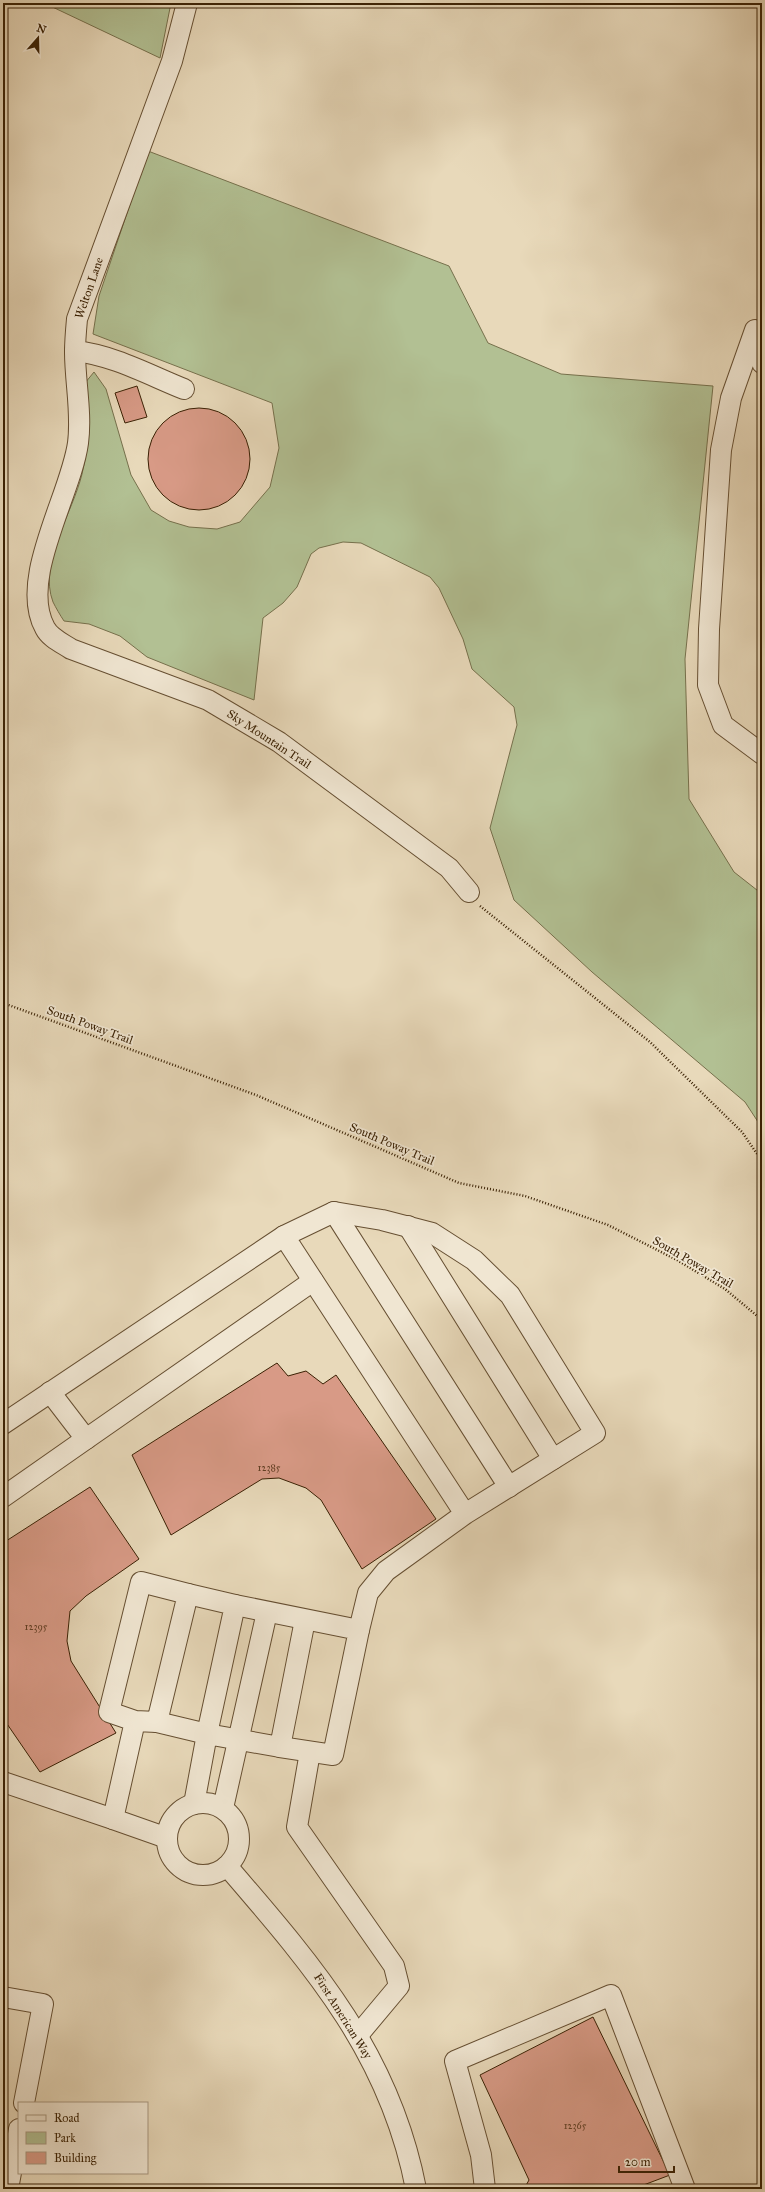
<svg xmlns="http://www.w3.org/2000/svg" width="765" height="2192" viewBox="0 0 765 2192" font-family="'IM FELL Great Primer',serif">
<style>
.green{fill:#b2c093;stroke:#76704c}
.building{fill:#d89a86;stroke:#3a2104}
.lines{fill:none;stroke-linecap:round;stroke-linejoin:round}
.minor-casing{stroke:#664f32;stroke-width:22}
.path{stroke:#3a2104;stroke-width:2.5;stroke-dasharray:1 2;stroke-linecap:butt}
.minor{stroke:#f0e6d2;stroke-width:20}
.labels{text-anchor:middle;stroke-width:3.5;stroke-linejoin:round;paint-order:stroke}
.number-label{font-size:10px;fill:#623f24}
.street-label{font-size:12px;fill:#3a2104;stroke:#f0e6d2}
</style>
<rect width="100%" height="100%" fill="#e8d9ba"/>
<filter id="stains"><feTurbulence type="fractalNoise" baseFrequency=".005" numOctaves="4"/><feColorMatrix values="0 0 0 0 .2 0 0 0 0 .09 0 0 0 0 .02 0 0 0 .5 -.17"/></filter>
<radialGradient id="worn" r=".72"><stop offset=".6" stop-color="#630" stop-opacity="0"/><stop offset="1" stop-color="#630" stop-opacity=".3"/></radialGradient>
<g class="green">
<path d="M44,3H171L160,58Z"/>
<path d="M148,151L449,266L488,343L561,374L713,386L685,659L689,799L734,872L762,894V1128L745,1102L592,972L514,900L490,828L517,725L514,707L472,669L463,639L439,588L430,577L361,543L343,542L319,548L311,554L297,587L283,603L263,618L254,700L147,657L120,636L89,624L64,621C60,615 56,608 53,602C38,563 73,512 82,474C90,441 88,417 85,383L94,372L106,389L131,475L151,510L169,521L189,527L217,529L240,522L270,487L279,448L272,403L93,334L99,296Z"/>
</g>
<g class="building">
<path d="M137,386L147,417L125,423L115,393Z"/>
<circle cx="199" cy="459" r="51"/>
<path d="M277,1363L288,1376L306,1371L323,1384L336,1375L436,1519L362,1569L321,1500L306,1488L279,1478L262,1479L171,1535L132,1455Z"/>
<path d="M90,1487L139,1559L86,1596L70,1611L67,1641L71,1661L116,1733L40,1772L3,1718V1543Z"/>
<path d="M593,2017L670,2175L633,2189H524L529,2180L480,2075Z"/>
</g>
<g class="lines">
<defs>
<g id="minor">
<path d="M187,3L172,61L77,319C76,330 75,341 75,352C75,382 82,413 78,443C71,495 18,579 45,628C50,638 62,643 71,649L208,700L279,742L449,868L469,892"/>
<path d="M75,351C113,355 149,375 184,389"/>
<path d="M762,363L755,330L731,398L721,450L709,629L708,685L723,725L762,754"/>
<path d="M334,1212L509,1487"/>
<path d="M408,1226L553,1459"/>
<path d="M3,1424L284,1236"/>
<path d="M86,1439L313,1281"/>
<path d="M3,1497L86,1439L50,1392"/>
<path d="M235,1605L359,1630L333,1755L280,1747"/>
<path d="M359,1630L368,1593L386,1571L465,1514L284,1236L334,1212L382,1220L432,1233L474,1260L510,1295L595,1433L465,1514"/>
<path d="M135,1721L157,1722L188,1594L141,1582L109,1712L135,1721L113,1819L167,1838"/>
<path d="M157,1722L207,1734L235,1605L188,1594"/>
<path d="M310,1752L297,1827L394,1966L399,1986L358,2035"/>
<path d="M3,1782L113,1819"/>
<circle cx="203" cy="1839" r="36"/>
<path d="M194,1804L207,1734L280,1747L305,1620"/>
<path d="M223,1808L267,1612"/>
<path d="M227,1866C314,1967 390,2054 416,2189"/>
<path d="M3,1997L43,2004L24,2103"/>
<path d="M8,2189L19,2129"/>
<path d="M485,2189L481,2155L455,2061L611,1995L685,2189"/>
</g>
</defs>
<use href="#minor" class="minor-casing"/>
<g class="path">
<path d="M480,906L650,1042L742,1132L762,1161"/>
<path d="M3,1003L256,1095L459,1183L525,1196L608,1225L677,1260L725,1289L762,1320"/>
</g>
<use href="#minor" class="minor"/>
</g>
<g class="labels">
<g class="number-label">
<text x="269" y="1471">12385</text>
<text x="36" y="1630">12395</text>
<text x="575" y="2129">12365</text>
</g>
<g class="street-label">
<text transform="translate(89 288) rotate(-71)" y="4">Welton Lane</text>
<text transform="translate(269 739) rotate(33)" y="4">Sky Mountain Trail</text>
<text transform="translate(90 1025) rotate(20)" y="4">South Poway Trail</text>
<text transform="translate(392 1144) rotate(23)" y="4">South Poway Trail</text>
<text transform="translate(693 1262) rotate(30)" y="4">South Poway Trail</text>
<text transform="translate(343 2016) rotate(58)" y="4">First American Way</text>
</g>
</g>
<rect width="765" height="2192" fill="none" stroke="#e8d9ba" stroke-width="16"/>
<rect x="4" y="4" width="757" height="2184" fill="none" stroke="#3a2104" stroke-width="2"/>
<rect x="8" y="8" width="749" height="2176" fill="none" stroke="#3a2104"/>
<rect x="18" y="2102" width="130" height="72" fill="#f0e6d2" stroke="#a79780"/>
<rect x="26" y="2115" width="20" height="6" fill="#f0e6d2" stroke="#a79780"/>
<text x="54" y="2122" font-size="12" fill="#3a2104">Road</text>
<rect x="26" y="2132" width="20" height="12" fill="#b2c093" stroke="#a79780"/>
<text x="54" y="2142" font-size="12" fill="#3a2104">Park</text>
<rect x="26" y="2152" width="20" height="12" fill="#d89a86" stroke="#a79780"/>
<text x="54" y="2162" font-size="12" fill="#3a2104">Building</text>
<g transform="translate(38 38) rotate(20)" stroke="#f0e6d2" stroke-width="3" paint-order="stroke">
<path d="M0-3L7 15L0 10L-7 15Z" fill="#3a2104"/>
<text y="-6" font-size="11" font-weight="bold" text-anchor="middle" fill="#3a2104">N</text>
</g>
<path d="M619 2166v6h55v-6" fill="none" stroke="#3a2104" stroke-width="2"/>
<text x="625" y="2166" font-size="12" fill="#3a2104" stroke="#f0e6d2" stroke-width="3" paint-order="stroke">20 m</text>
<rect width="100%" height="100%" filter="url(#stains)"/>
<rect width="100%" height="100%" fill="url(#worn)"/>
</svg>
